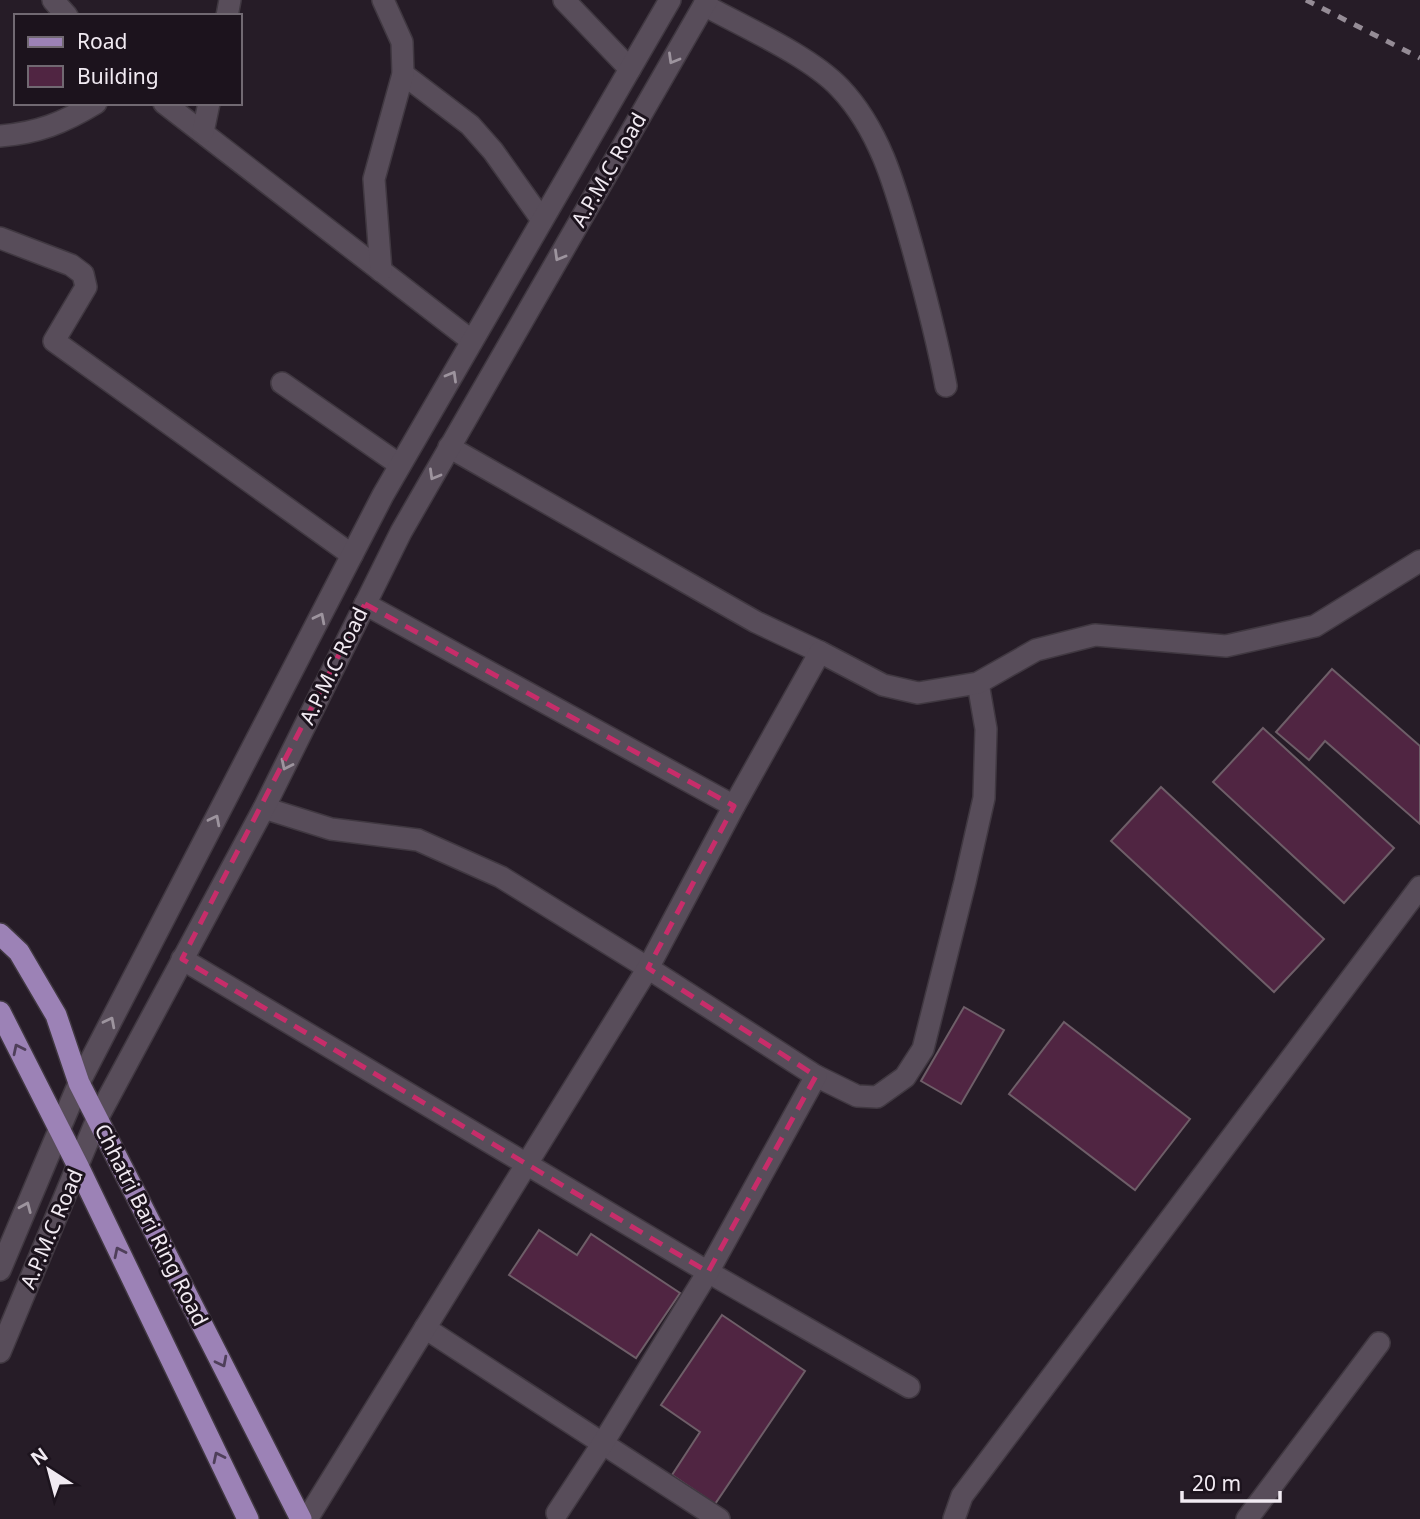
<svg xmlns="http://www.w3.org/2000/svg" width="1420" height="1519" viewBox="0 0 1420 1519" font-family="'Noto Sans',sans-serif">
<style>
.building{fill:#502542;stroke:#6e5e68;stroke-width:2}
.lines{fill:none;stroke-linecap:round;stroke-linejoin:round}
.minor-casing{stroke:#403841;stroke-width:24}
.major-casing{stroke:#403841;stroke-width:24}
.minor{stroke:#584d5a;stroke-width:21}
.major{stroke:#9c82b6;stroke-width:21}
.rail{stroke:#958c96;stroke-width:5;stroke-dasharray:9 9;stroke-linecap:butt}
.oneway{stroke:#9d949e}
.oneway2{stroke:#4f3f5a}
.marked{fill:none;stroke:#c72d6a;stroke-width:5;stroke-dasharray:14 9;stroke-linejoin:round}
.labels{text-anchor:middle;stroke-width:6;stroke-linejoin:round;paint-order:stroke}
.street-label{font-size:21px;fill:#f1eaf2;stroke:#1c131d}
</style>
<rect width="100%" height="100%" fill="#261c27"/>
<g class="building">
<path d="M1332,669L1420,746V824L1325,741L1309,760L1276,732Z"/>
<path d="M1263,728L1394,848L1344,903L1213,782Z"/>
<path d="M1161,787L1324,939L1274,992L1111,841Z"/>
<path d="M964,1007L1004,1030L961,1104L921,1081Z"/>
<path d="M1064,1022L1190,1119L1135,1190L1009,1094Z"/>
<path d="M539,1230L577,1255L591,1234L680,1293L636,1358L509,1275Z"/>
<path d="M722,1315L805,1371L715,1504L672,1475L700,1432L661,1405Z"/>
</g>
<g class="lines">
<defs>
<g id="minor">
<path d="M53,0L67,16"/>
<path d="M564,0L630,69"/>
<path d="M704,5C744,27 810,56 840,88C881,131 896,190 912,246C925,293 937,338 946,386"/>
<path d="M227,16L230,0"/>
<path d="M403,74L470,125L493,151L542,220"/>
<path d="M164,103L472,341"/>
<path d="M203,132L209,103"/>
<path d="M0,136C38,133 63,123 96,103"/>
<path d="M0,238L71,265L83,274L86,287L54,341L352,555"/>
<path d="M381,271L374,179L403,74L402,42L383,0"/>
<path d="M282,383L400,465"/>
<path d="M449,447L756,622L820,652"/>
<path d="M365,604L734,806"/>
<path d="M264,808L331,829L418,840L501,877L648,968L816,1076L857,1096L877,1097L905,1077L923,1049L965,882L984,798L986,729L978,683"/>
<path d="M182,959L708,1272L909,1387"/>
<path d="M0,1270L79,1083L383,495L670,0"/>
<path d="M425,1328L719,1519"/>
<path d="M0,1352L97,1119L264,808L401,532L707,0"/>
<path d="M557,1513L603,1443L708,1272L816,1076"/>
<path d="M307,1519L648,968L734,806L820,652L883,685L918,693L978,683L1036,650L1095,635L1226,646L1315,626L1420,561"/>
<path d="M954,1519L962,1496L1420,887"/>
<path d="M1247,1519L1379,1343"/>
</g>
<g id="major">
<path d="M0,934L19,952L56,1015L79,1083L301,1519"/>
<path d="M0,1012L78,1166L248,1519"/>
</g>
</defs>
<use href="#minor" class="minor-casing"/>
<use href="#major" class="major-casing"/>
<use href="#minor" class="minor"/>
<use href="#major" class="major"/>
<path class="rail" d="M1306,0L1420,58"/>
</g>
<defs><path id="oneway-chevron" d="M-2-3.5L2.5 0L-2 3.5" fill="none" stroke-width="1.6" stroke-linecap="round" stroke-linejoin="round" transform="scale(1.75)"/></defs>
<g class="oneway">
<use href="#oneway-chevron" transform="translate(673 59) rotate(120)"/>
<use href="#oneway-chevron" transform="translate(559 256) rotate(120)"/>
<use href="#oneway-chevron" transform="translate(452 376) rotate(-60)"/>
<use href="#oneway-chevron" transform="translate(434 475) rotate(120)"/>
<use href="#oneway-chevron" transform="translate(320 618) rotate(-63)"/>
<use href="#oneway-chevron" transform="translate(286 765) rotate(116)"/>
<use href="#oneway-chevron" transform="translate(215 820) rotate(-63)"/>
<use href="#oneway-chevron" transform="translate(110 1022) rotate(-63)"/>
<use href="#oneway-chevron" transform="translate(26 1207) rotate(-67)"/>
</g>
<g class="oneway2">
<use href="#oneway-chevron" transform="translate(18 1049) rotate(-116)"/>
<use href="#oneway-chevron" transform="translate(119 1252) rotate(-116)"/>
<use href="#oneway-chevron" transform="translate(222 1362) rotate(63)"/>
<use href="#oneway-chevron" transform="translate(218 1457) rotate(-116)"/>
</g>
<path class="marked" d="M365,604L734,806L648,968L816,1076L708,1272L182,959Z"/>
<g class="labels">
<g class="street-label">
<text transform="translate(609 170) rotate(-60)" y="7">A.P.M.C Road</text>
<text transform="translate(334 666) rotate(-64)" y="7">A.P.M.C Road</text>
<text transform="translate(151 1225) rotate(63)" y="7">Chhatri Bari Ring Road</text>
<text transform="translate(52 1229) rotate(-67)" y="7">A.P.M.C Road</text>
</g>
</g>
<rect x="14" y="14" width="228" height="91" fill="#1c131d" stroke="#716972" stroke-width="2"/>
<rect x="28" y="37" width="35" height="10" fill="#9c82b6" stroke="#716972" stroke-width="2"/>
<text x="77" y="49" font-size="21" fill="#f1eaf2">Road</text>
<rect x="28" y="66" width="35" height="21" fill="#502542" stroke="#716972" stroke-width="2"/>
<text x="77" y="84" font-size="21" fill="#f1eaf2">Building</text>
<g transform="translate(49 1470) rotate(324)" stroke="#1c131d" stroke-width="5" paint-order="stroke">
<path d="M0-5L12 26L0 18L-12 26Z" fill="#f1eaf2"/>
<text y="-10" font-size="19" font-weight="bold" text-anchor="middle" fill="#f1eaf2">N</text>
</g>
<path d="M1182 1491v10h98v-10" fill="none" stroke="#f1eaf2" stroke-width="3.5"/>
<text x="1192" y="1491" font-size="21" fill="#f1eaf2" stroke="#1c131d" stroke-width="5" paint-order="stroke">20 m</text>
</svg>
